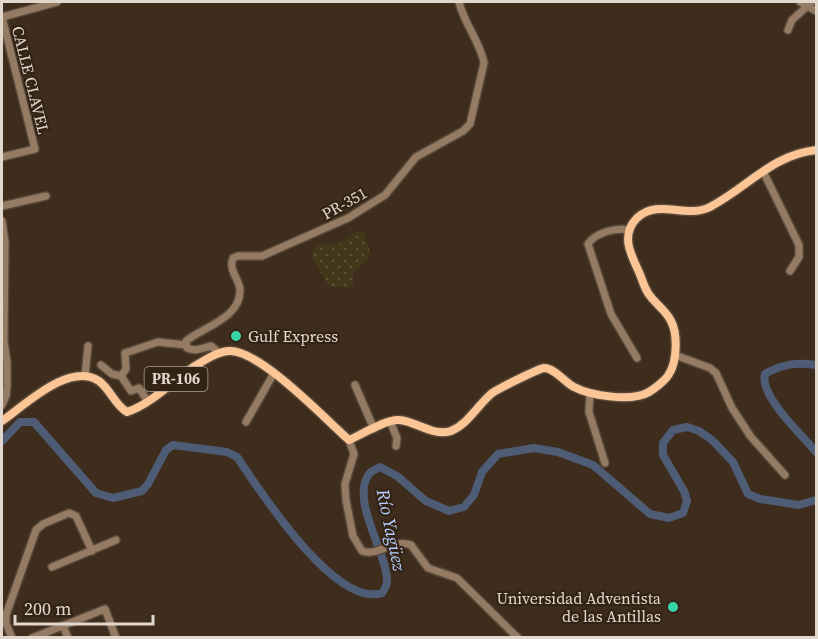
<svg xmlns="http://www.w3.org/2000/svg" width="818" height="639" viewBox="0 0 818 639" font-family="'Source Serif 4',serif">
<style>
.sand{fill:url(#sand-dots)}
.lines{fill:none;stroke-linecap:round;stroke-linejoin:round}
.river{stroke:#4f5c75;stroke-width:8}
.minor-casing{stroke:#584839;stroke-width:10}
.major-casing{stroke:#584839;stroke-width:11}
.minor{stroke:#957b64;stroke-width:7}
.major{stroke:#fbc595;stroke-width:8}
.poi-dot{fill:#36d4a7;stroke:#332314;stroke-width:2}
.labels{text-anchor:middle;stroke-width:4.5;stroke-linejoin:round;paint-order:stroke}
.shield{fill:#332314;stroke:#aea196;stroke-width:1.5}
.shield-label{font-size:15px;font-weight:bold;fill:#e2d7cd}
.street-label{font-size:16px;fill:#e2d7cd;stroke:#332314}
.poi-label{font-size:16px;fill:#e2d7cd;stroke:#332314;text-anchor:start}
.water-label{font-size:18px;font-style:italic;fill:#b4cdfe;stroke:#332314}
</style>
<defs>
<pattern id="sand-dots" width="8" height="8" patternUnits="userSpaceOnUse" patternTransform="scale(1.5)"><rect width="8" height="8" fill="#403818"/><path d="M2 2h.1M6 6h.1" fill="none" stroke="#5b5438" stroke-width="1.8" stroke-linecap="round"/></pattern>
</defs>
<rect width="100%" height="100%" fill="#3e2d1d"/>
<path class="sand" d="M356,232H364L371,256L353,273V288L329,286L310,254L320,243L336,245Z"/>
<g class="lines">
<g class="river">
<path d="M816,365C797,362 782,364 765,374C759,396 802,435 816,452"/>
<path d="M2,441L20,422H34L96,493L113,498L142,491L148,484L166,450L173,445L227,452L237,457C260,491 335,608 382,593C385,589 387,585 387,580C387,553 350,500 369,474C371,471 377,469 380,467L397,476L426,501L449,511L464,507L474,495L482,472L498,454L534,448L558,452L593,465L650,514L669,518L683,513L687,501L684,491L663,455V443L673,430L687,427L699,431L712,440L733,462L748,494L760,499L799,505L816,500"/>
</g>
<defs>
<g id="minor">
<path d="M800,2L816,11"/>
<path d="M2,17L35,149L2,157"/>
<path d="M2,17L57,2"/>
<path d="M788,30L792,20L812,2"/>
<path d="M763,171L799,245V257L790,271"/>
<path d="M2,206L46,196"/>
<path d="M2,221L5,242L4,341L7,362V387L6,396L2,405"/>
<path d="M629,230C616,227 595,233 588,244L611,314L637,358"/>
<path d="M219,353L211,346C202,348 196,352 187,348L186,341C203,327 241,318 240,290C239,278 228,270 233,258L238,256H262L348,218L385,195L416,157L463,131L470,124L484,63C480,41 464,24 459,2"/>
<path d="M675,355L710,368L716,373L732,408L751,437L785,475"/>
<path d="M101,365L112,374L121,376L131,391L139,388L147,400"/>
<path d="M85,376L88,346"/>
<path d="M121,376L126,369L125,353L158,342L186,345"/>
<path d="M355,385L374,429"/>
<path d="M590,393L589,412L605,463"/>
<path d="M390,421L397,438L396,446"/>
<path d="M246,422L274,373"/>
<path d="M349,440L354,454L345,484L346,500L353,536L362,551C378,557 394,538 411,545L428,568L457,578L518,638"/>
<path d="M52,567L116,540"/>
<path d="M63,626L68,638"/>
<path d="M12,638L6,623V615L36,530L43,524L69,513L76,516L92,551"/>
<path d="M32,638L105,609L116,638"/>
</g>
<path id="major" d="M2,421C25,405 70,361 99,381C110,389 115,405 127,412C151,404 172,382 192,368C203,361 216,352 229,351C259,349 325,419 349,440C361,435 386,419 399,420C416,421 433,437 451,431C468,424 478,405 491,394C495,390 538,369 544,368C555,368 564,382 574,387C591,396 632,402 649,392C654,389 666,380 669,374C677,362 678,334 671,321C666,310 654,303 648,293C644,287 642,279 639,272C631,255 620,235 637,218C658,198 686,219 710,207C748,187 772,155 816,150"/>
</defs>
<use href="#minor" class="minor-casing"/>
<use href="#major" class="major-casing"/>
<use href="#minor" class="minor"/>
<use href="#major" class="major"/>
</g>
<g class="poi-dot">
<circle cx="236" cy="336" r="6"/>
<circle cx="673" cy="607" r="6"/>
</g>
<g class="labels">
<rect class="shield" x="144.5" y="367" width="63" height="24" rx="4.5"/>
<g class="shield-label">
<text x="176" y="384">PR-106</text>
</g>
<g class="street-label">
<text transform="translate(31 80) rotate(76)" y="6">CALLE CLAVEL</text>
<text transform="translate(344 203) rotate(-29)" y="6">PR-351</text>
</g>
<g class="poi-label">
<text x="248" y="342">Gulf Express</text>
<text x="661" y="604" text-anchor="end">Universidad Adventista<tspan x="661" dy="18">de las Antillas</tspan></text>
</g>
<g class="water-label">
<text transform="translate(391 530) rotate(78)" y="6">Río Yagüez</text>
</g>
</g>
<rect width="818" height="639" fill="none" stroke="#e2d7cd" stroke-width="6"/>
<path d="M15 615v9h138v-9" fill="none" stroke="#e2d7cd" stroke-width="3"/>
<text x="24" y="615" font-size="18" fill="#e2d7cd" stroke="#332314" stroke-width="4.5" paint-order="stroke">200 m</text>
</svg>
